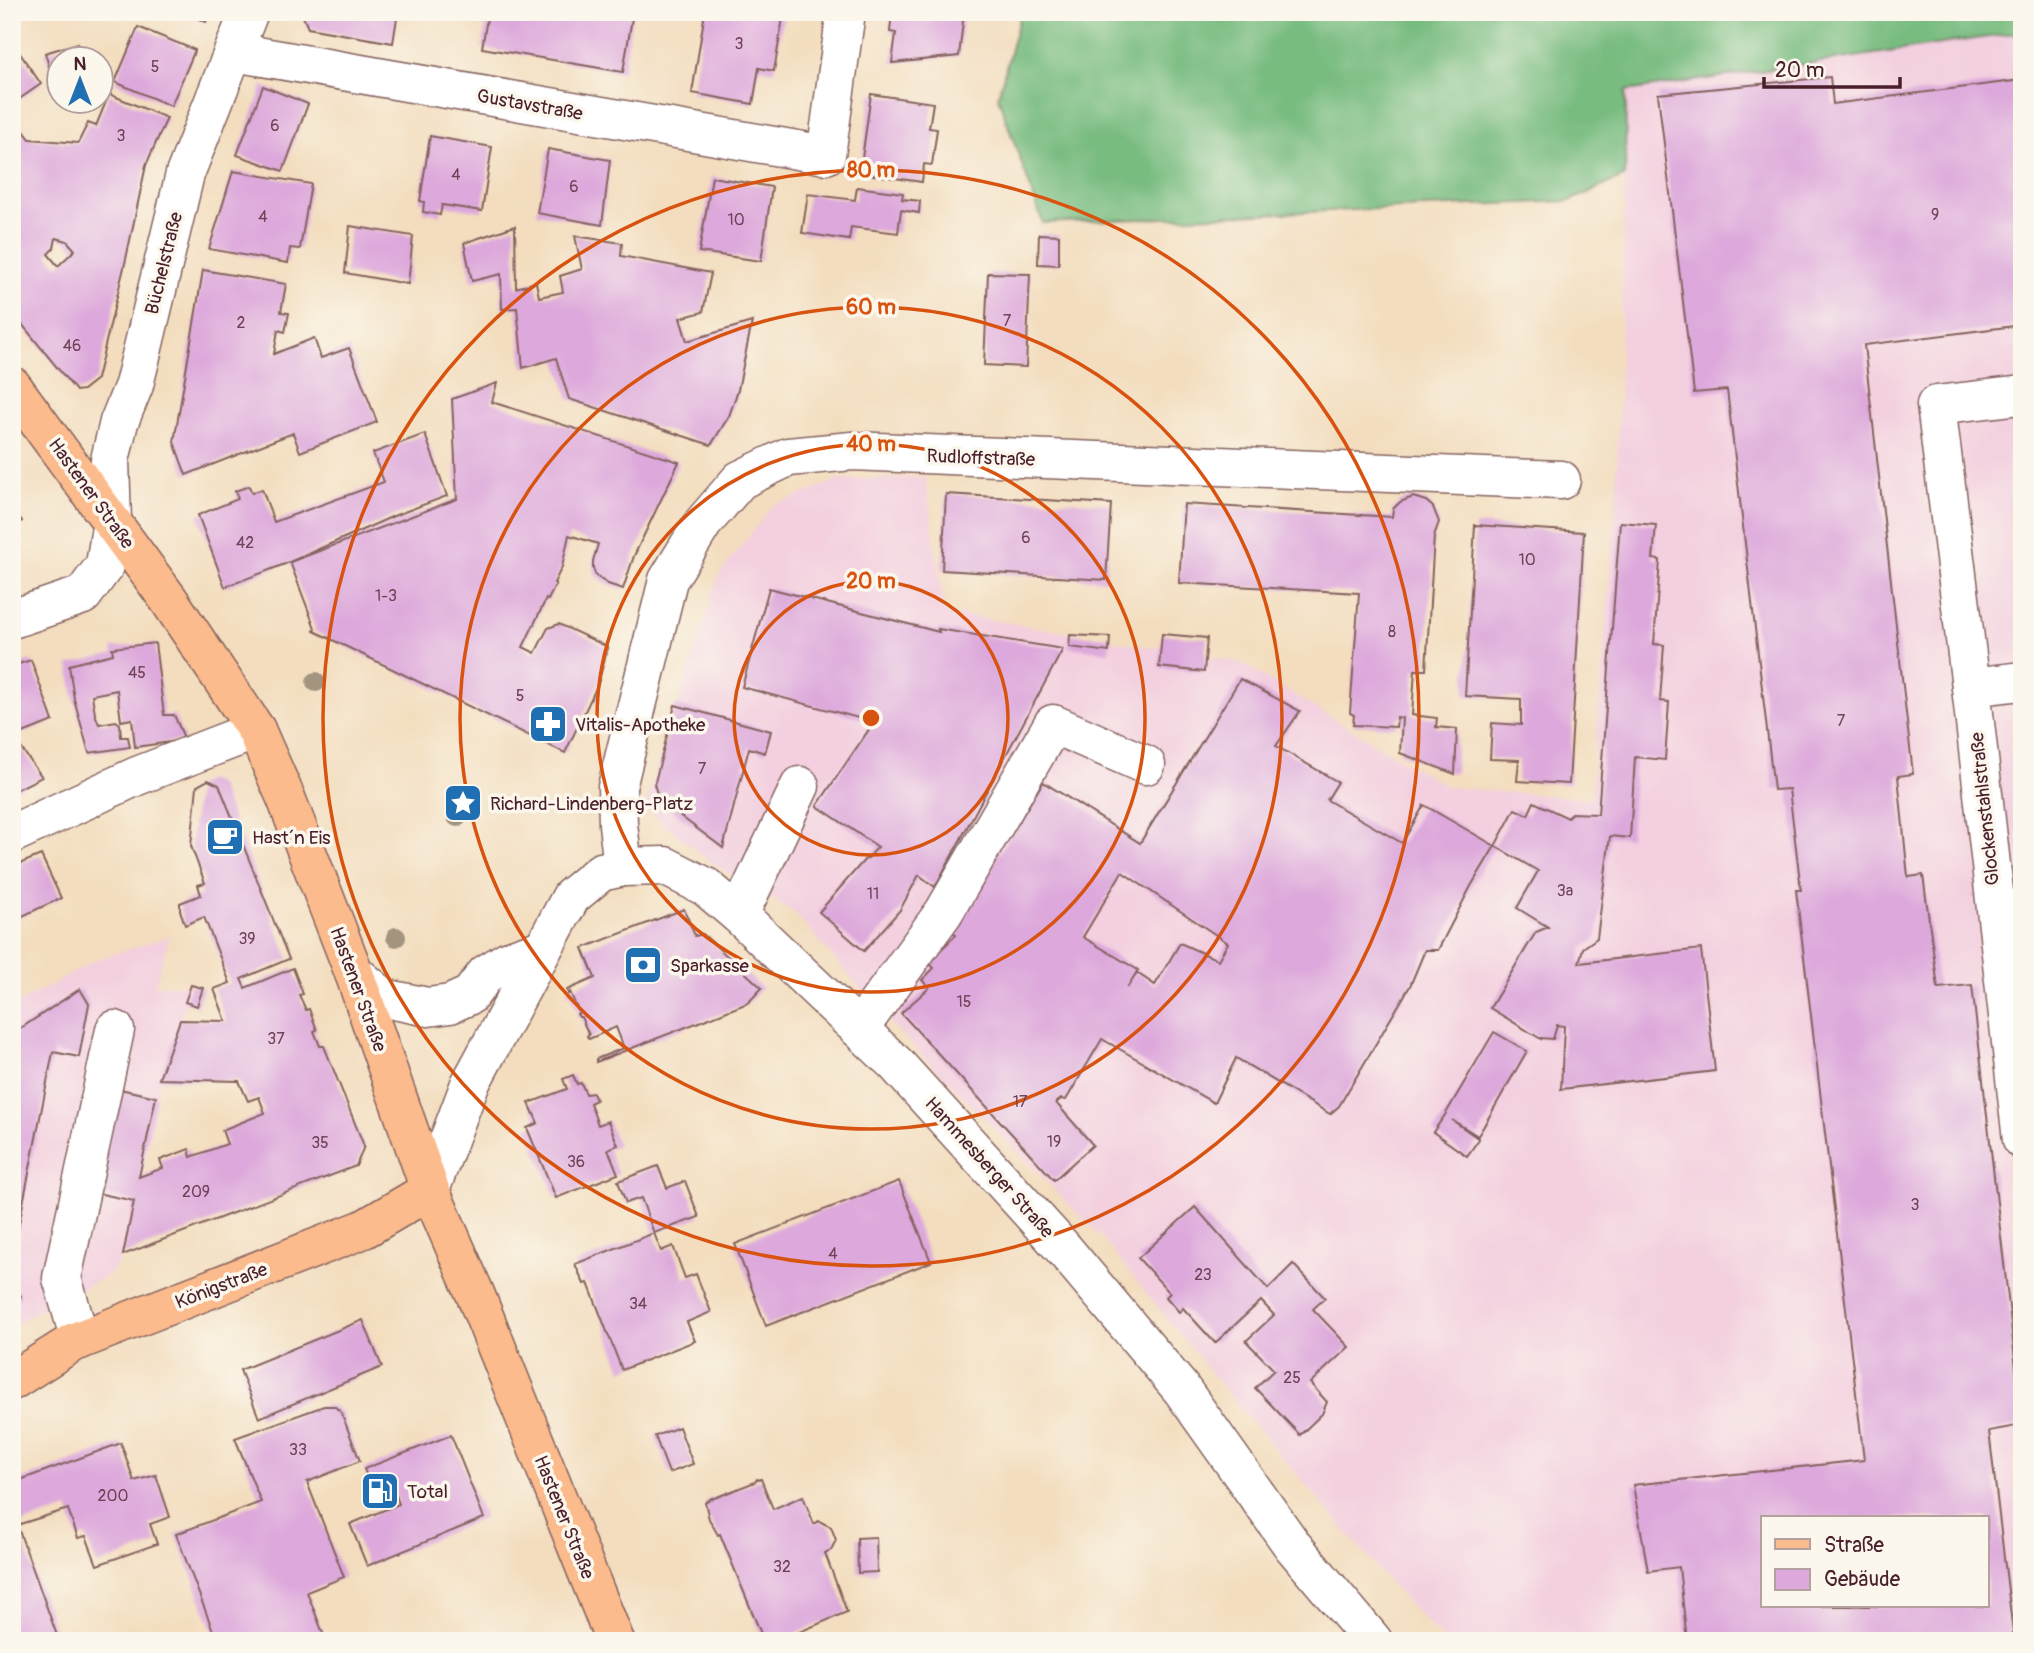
<svg xmlns="http://www.w3.org/2000/svg" width="2034" height="1653" viewBox="0 0 2034 1653" font-family="Pangolin,sans-serif">
<style>
.built{fill:#f3cfdf;fill-rule:evenodd}
.forest{fill:#78bc80;stroke:#616e56;stroke-width:2}
.building{fill:#dda8db;fill-rule:evenodd}
.lines{fill:none;stroke-linecap:round;stroke-linejoin:round}
.minor-casing{stroke:#85625e;stroke-width:41}
.major-casing{stroke:#85625e;stroke-width:41}
.minor{stroke:#fff;stroke-width:38}
.major{stroke:#fbbb8c;stroke-width:38}
.tree{fill:#a2947f}
.ring{fill:none;stroke:#d8530f;stroke-width:3.5}
.labels{text-anchor:middle;stroke-width:7;stroke-linejoin:round;paint-order:stroke}
.number-label{font-size:16px;fill:#6f4157}
.street-label{font-size:19px;fill:#4a1f2b;stroke:#fbf7ec}
.poi-label{font-size:19px;fill:#4a1f2b;stroke:#fbf7ec;text-anchor:start}
.centre{fill:#d8530f;stroke:#fbf7ec;stroke-width:3.5}
.ring-label{font-size:21px;text-anchor:middle;font-weight:bold;fill:#d8530f;stroke:#fbf7ec;stroke-width:7;stroke-linejoin:round;paint-order:stroke}
</style>
<rect width="100%" height="100%" fill="#fbf7ec"/>
<filter id="ink" filterUnits="userSpaceOnUse"><feTurbulence type="fractalNoise" baseFrequency=".0143" numOctaves="2"/><feDisplacementMap in="SourceGraphic" scale="14" xChannelSelector="R" yChannelSelector="G"/><feConvolveMatrix kernelMatrix="1 2 1 2 8 2 1 2 1" color-interpolation-filters="sRGB"/></filter>
<filter id="wash" filterUnits="userSpaceOnUse"><feTurbulence type="fractalNoise" baseFrequency=".00686" numOctaves="4" result="noise"/><feDisplacementMap in="SourceGraphic" scale="28" xChannelSelector="R" yChannelSelector="G"/><feGaussianBlur stdDeviation="1.57" result="paint"/><feColorMatrix in="noise" values="0 0 0 0 0 0 0 0 0 0 0 0 0 0 0 0 0 1.4 0 .05"/><feComposite in="paint" operator="in"/></filter>
<g filter="url(#wash)">
<rect width="100%" height="100%" fill="#f3ddbe"/>
<g class="built">
<path d="M2022,32V1641H1445L1401,1596L1220,1384L1101,1237L891,1024L794,912L710,862L645,808L719,575L772,506L839,480L925,477L945,612L1239,662L1447,787L1591,799L1616,505L1625,176L1626,91ZM1763,1518H1987V1606H1763Z"/>
<path d="M170,936L155,985H191L160,1078L142,1176L134,1201L123,1255L111,1274L35,1312L12,1327V1007L98,959Z"/>
</g>
<path class="forest" d="M1021,12H1449L1450,14L1464,12H2022V32L1626,91L1625,176L1570,201L1043,223L998,97Z"/>
<g id="blocks">
<g class="building">
<path d="M183,12H210L206,22Z"/>
<path d="M301,12H398L393,43L308,28Z"/>
<path d="M488,12H633L623,72L482,48Z"/>
<path d="M705,12H784L774,71L759,68L753,104L692,93Z"/>
<path d="M892,12H964L959,56L892,63L896,33L890,32Z"/>
<path d="M138,27L195,50L171,106L115,82Z"/>
<path d="M78,43L83,60H60L59,99L45,53Z"/>
<path d="M19,52L41,84L12,104V57Z"/>
<path d="M1830,77L1833,104L2022,80V325L1864,345L1913,774L1898,776L1908,877L1923,875L1938,988L1972,985L2022,1420V1425L1989,1431L2014,1641H1687L1679,1567L1648,1571L1633,1485L1864,1460L1796,890H1801L1789,789L1774,790L1727,390L1694,393L1658,94ZM1763,1518H1987V1606H1763Z"/>
<path d="M263,86L308,104L283,171L237,155Z"/>
<path d="M109,94L167,118L146,165L126,259L97,379L83,390L76,391L12,312V115L30,139L78,143L88,123L96,126ZM56,238L67,241L75,250L58,266L48,254L54,248Z"/>
<path d="M871,94L933,103L929,128L937,129L932,165L924,164L922,182L860,173Z"/>
<path d="M430,136L492,147L482,211L442,205L440,215L423,212L424,202L420,201Z"/>
<path d="M548,149L610,160L602,225L537,213Z"/>
<path d="M233,171L311,184L300,249L290,248L288,263L209,249Z"/>
<path d="M712,177L772,187L761,261L699,252Z"/>
<path d="M857,187L903,193L902,199L920,201L919,213L901,210L898,233L851,227L849,240L802,233L808,194L855,200Z"/>
<path d="M350,226L413,236L408,284L345,273Z"/>
<path d="M515,226L516,288L536,282L539,297L563,292L560,276L582,269L575,236L622,243L621,256L711,273L703,312L680,318L687,341L752,322L738,390L729,416L711,445L569,399L556,358L523,368L517,308L502,309L501,274L472,281L464,243Z"/>
<path d="M1039,234L1059,235V265L1038,264Z"/>
<path d="M203,270L286,284L281,312L289,313L285,332L278,330L274,354L314,338L321,358L349,348L377,422L300,452L293,433L186,475L174,442Z"/>
<path d="M988,273L1030,274L1026,367L984,365Z"/>
<path d="M497,383L492,402L679,462L634,556L623,589L608,584L596,576L593,568V561L598,544L569,535L562,567L554,583L556,584L548,600L546,599L523,647L535,653L548,628L559,624L608,647L598,684L565,753L314,631L315,628L290,562L457,499L452,399Z"/>
<path d="M425,434L447,496L396,515L285,564L225,587L198,515L238,499L235,491L249,486L252,493L262,489L274,522L384,482L373,453Z"/>
<path d="M946,494L1111,504L1106,580L942,570Z"/>
<path d="M1413,497L1426,501L1433,507L1439,522L1434,536L1426,670H1415L1412,715L1437,718L1436,727L1457,729L1455,774L1400,753L1402,718L1397,717L1396,727L1353,725L1354,715L1350,713L1359,593L1179,583L1184,504L1392,517L1393,509L1400,502Z"/>
<path d="M12,507L22,521L12,528Z"/>
<path d="M1620,522L1656,525L1653,559L1660,560L1654,644L1664,645L1660,701L1669,702L1665,760L1635,757L1630,838L1610,836L1597,938L1583,948L1579,963L1701,949L1715,1071L1561,1089L1564,1026L1557,1025L1553,1039L1541,1038V1039L1490,1008L1536,932L1548,927L1517,908L1538,871L1495,846L1515,809L1528,815L1534,802L1568,818L1571,813L1598,814Z"/>
<path d="M1475,525L1584,532L1569,784L1517,781L1519,760L1490,759L1492,723L1521,725V699L1465,696Z"/>
<path d="M769,588L939,632L938,629L1063,649L935,887L919,875L900,910L864,951L819,912L866,858L867,859L878,847L817,806L874,722L742,687Z"/>
<path d="M1162,634L1207,638L1204,672L1159,667Z"/>
<path d="M1070,635L1110,637L1109,652L1069,647Z"/>
<path d="M155,643L164,715H174L185,740L135,747L132,719L121,721L117,690L92,695L95,714L99,724L116,721L120,724L121,737H128L130,747L89,753L74,699L69,665L113,654L112,648Z"/>
<path d="M31,660L53,721L13,737L42,777L12,792V666Z"/>
<path d="M1240,679L1300,711L1276,746L1338,782L1327,800L1402,843L1424,805L1495,846L1471,886L1438,950H1425L1410,986L1339,1106L1330,1114L1236,1058L1214,1103L1102,1039L1066,1100L1061,1099L1056,1103L1093,1145L1054,1180L901,1013L929,988L922,980L934,968L928,962L956,935L952,931L1043,782L1140,843ZM1122,872L1228,943L1218,960L1180,943L1155,985L1137,973L1127,988L1138,970L1083,937Z"/>
<path d="M675,705L771,731L765,753L749,748L723,848L659,800L654,784L655,782Z"/>
<path d="M208,780L219,785L289,959L241,979L245,988L293,968L303,994L299,995L306,1010L309,1009L317,1030L314,1031L320,1046H324L364,1146L356,1166L123,1255L134,1201L97,1193L120,1089L156,1097L139,1177L163,1168L160,1160L189,1149L191,1157L227,1144L222,1130L265,1113L259,1097L248,1101L239,1081L159,1079L180,1020L226,1021L214,989L230,983L204,917L185,925L180,910V903L201,895L198,885L205,883L191,846L197,786Z"/>
<path d="M41,855L61,898L12,921V867Z"/>
<path d="M684,909L695,936L703,934L762,988L748,1003L596,1062V1059L624,1048L616,1027L589,1039L587,1036L589,1035L581,1017H579L577,1014L579,1013L570,992L568,994L567,990L595,978L583,948Z"/>
<path d="M191,985L203,988L197,1006L185,1002Z"/>
<path d="M80,989L89,1004L79,1057L53,1052L12,1259V1034Z"/>
<path d="M1494,1032L1527,1051L1478,1136L1452,1120L1479,1139L1467,1156L1433,1132L1445,1115Z"/>
<path d="M573,1075L577,1084L581,1083L586,1094L593,1093L596,1100L590,1103L598,1125L608,1121L618,1145L608,1149L618,1174L556,1198L527,1128L538,1123L529,1103L567,1089L563,1079Z"/>
<path d="M658,1166L667,1188L685,1181L699,1217L654,1233L641,1198L626,1203L618,1181Z"/>
<path d="M899,1181L931,1262L766,1326L735,1244Z"/>
<path d="M1195,1207L1268,1289L1293,1264L1325,1298L1313,1309L1349,1347L1310,1383L1327,1402L1322,1414L1300,1435L1255,1388L1274,1370L1246,1341L1274,1315L1261,1301L1215,1343L1183,1308L1179,1312L1166,1297L1170,1293L1138,1258Z"/>
<path d="M654,1233L661,1251L673,1246L685,1278L696,1274L711,1312L687,1322L695,1341L622,1370L588,1283L584,1284L575,1264Z"/>
<path d="M12,1282L21,1296L12,1304Z"/>
<path d="M363,1320L382,1367L259,1418L240,1370Z"/>
<path d="M324,1406H334L341,1412L360,1461L307,1482L344,1577L307,1592L326,1641H217L176,1534L261,1502L235,1438Z"/>
<path d="M679,1427L693,1464L669,1473L655,1436Z"/>
<path d="M451,1435L484,1518L367,1566L350,1524L399,1504L396,1495L377,1502L364,1469Z"/>
<path d="M121,1443L134,1481L156,1475L170,1517L150,1524L157,1544L97,1565L86,1536L78,1538L68,1509L17,1525L59,1641H12V1483Z"/>
<path d="M757,1479L758,1480L761,1479L773,1509L803,1496L814,1524L819,1521L831,1527L836,1540L831,1550L825,1553L847,1612L778,1641H764L720,1534L718,1535L709,1519L705,1502L712,1498V1499L755,1482Z"/>
<path d="M876,1537L877,1572L858,1573L857,1538Z"/>
</g>
</g>
</g>
<g filter="url(#ink)">
<use href="#blocks" fill-opacity="0" stroke="#85625e" stroke-width="2"/>
<g class="lines">
<defs>
<g id="minor">
<path d="M234,52L826,155L846,12"/>
<path d="M12,619L83,595L105,565L112,521L110,460L119,422L134,385L185,174L249,12"/>
<path d="M2022,681L1971,687L2022,1140"/>
<path d="M1971,687L1936,405L2022,395"/>
<path d="M12,834L137,776L256,730"/>
<path d="M623,867L618,824L617,787L668,580L703,523L740,480L788,457L852,451L1561,480"/>
<path d="M739,915L800,786"/>
<path d="M354,973L384,998L428,1007L450,1004L470,995L486,974L507,961L542,949"/>
<path d="M859,1029L944,912L1053,724L1146,765"/>
<path d="M430,1190L470,1084L571,897L601,872L623,867L665,866L706,887L739,915L896,1064L1062,1247L1182,1390L1292,1545L1373,1641"/>
<path d="M80,1340L62,1278L115,1030"/>
</g>
<g id="major">
<path d="M12,386L169,600L256,730L286,798L354,973L430,1190L476,1296L615,1641"/>
<path d="M12,1381L72,1343L364,1229L430,1190"/>
</g>
</defs>
<use href="#minor" class="minor-casing"/>
<use href="#major" class="major-casing"/>
<use href="#minor" class="minor"/>
<use href="#major" class="major"/>
</g>
<g class="tree">
<circle cx="316" cy="682" r="10"/>
<circle cx="457" cy="817" r="10"/>
<circle cx="396" cy="937" r="10"/>
</g>
</g>
<g class="ring">
<circle cx="871" cy="718" r="137"/>
<circle cx="871" cy="718" r="274"/>
<circle cx="871" cy="718" r="411"/>
<circle cx="871" cy="718" r="548"/>
</g>
<defs>
<symbol id="pharmacy-square" viewBox="-11 -11 22 22"><rect x="-9" y="-9" width="18" height="18" rx="4" fill="#1f6fb2" stroke="#fbf7ec"/><path d="M-2-6h4v4h4v4h-4v4h-4v-4h-4v-4h4Z" fill="#fff"/></symbol>
<symbol id="sight-square" viewBox="-11 -11 22 22"><rect x="-9" y="-9" width="18" height="18" rx="4" fill="#1f6fb2" stroke="#fbf7ec"/><path d="M0-6L1.8-2.2L6-1.7L2.9 1.2L3.7 5.4L0 3.3L-3.7 5.4L-2.9 1.2L-6-1.7L-1.8-2.2Z" fill="#fff"/></symbol>
<symbol id="cafe-square" viewBox="-11 -11 22 22"><rect x="-9" y="-9" width="18" height="18" rx="4" fill="#1f6fb2" stroke="#fbf7ec"/><path d="M-5.5-4.5H6V0H3Q3 3.5 0 3.5H-2.5Q-5.5 3.5-5.5 0ZM3-3.2v2h1.7v-2ZM-6 4.5H4V6H-6Z" fill="#fff"/></symbol>
<symbol id="bank-square" viewBox="-11 -11 22 22"><rect x="-9" y="-9" width="18" height="18" rx="4" fill="#1f6fb2" stroke="#fbf7ec"/><path d="M-6-4H6V4H-6ZM0-2.3a2.3 2.3 0 1 0 0 4.6a2.3 2.3 0 1 0 0-4.6Z" fill="#fff"/></symbol>
<symbol id="fuel-square" viewBox="-11 -11 22 22"><rect x="-9" y="-9" width="18" height="18" rx="4" fill="#1f6fb2" stroke="#fbf7ec"/><path d="M-5.5-6h7V0h2V4h1.3V-2.5L3-4.5l.8-.8L6-3V5H2.5V1h-1V6h-7ZM-4.2-4.7v3.2H.2V-4.7Z" fill="#fff"/></symbol>
</defs>
<g fill-rule="evenodd">
<use href="#pharmacy-square" x="526" y="702" width="44" height="44"/>
<use href="#sight-square" x="441" y="781" width="44" height="44"/>
<use href="#cafe-square" x="203" y="815" width="44" height="44"/>
<use href="#bank-square" x="621" y="943" width="44" height="44"/>
<use href="#fuel-square" x="358" y="1469" width="44" height="44"/>
</g>
<g class="labels">
<g class="number-label">
<text x="739" y="49">3</text>
<text x="155" y="72">5</text>
<text x="275" y="131">6</text>
<text x="121" y="141">3</text>
<text x="456" y="180">4</text>
<text x="574" y="192">6</text>
<text x="1935" y="220">9</text>
<text x="263" y="222">4</text>
<text x="736" y="225">10</text>
<text x="1007" y="326">7</text>
<text x="241" y="328">2</text>
<text x="72" y="351">46</text>
<text x="1026" y="543">6</text>
<text x="245" y="548">42</text>
<text x="1527" y="565">10</text>
<text x="386" y="601">1-3</text>
<text x="1392" y="637">8</text>
<text x="137" y="678">45</text>
<text x="520" y="701">5</text>
<text x="1841" y="726">7</text>
<text x="702" y="774">7</text>
<text x="1565" y="896">3a</text>
<text x="873" y="899">11</text>
<text x="247" y="944">39</text>
<text x="964" y="1007">15</text>
<text x="276" y="1044">37</text>
<text x="1020" y="1107">17</text>
<text x="1054" y="1147">19</text>
<text x="320" y="1148">35</text>
<text x="576" y="1167">36</text>
<text x="196" y="1197">209</text>
<text x="1915" y="1210">3</text>
<text x="833" y="1259">4</text>
<text x="1203" y="1280">23</text>
<text x="638" y="1309">34</text>
<text x="1292" y="1383">25</text>
<text x="298" y="1455">33</text>
<text x="113" y="1501">200</text>
<text x="782" y="1572">32</text>
</g>
<g class="street-label">
<text transform="translate(530 104) rotate(10)" y="7">Gustavstraße</text>
<text transform="translate(163 263) rotate(-76)" y="7">Büchelstraße</text>
<text transform="translate(981 457) rotate(2)" y="7">Rudloffstraße</text>
<text transform="translate(92 493) rotate(54)" y="7">Hastener Straße</text>
<text transform="translate(1984 809) rotate(-96)" y="7">Glockenstahlstraße</text>
<text transform="translate(359 989) rotate(70)" y="7">Hastener Straße</text>
<text transform="translate(990 1167) rotate(48)" y="7">Hammesberger Straße</text>
<text transform="translate(221 1285) rotate(-21)" y="7">Königstraße</text>
<text transform="translate(565 1517) rotate(68)" y="7">Hastener Straße</text>
</g>
<g class="poi-label">
<text x="575" y="731">Vitalis-Apotheke</text>
<text x="490" y="810">Richard-Lindenberg-Platz</text>
<text x="252" y="844">Hast´n Eis</text>
<text x="670" y="972">Sparkasse</text>
<text x="407" y="1498">Total</text>
</g>
</g>
<circle cx="871" cy="718" r="10" class="centre"/>
<g class="ring-label">
<text x="871" y="177">80 m</text>
<text x="871" y="314">60 m</text>
<text x="871" y="451">40 m</text>
<text x="871" y="588">20 m</text>
</g>
<rect width="2034" height="1653" fill="none" stroke="#fbf7ec" stroke-width="42"/>
<rect x="1761" y="1516" width="228" height="91" fill="#fbf7ec" stroke="#b4a19f" stroke-width="2"/>
<rect x="1775" y="1539" width="35" height="10" fill="#fbbb8c" stroke="#b4a19f" stroke-width="2"/>
<text x="1824" y="1552" font-size="21" fill="#4a1f2b">Straße</text>
<rect x="1775" y="1569" width="35" height="21" fill="#dda8db" stroke="#b4a19f" stroke-width="2"/>
<text x="1824" y="1586" font-size="21" fill="#4a1f2b">Gebäude</text>
<g transform="translate(80 80)"><circle r="33" fill="#fbf7ec" stroke="#b4a19f" stroke-width="2"/>
<path d="M0-5L12 26L0 18L-12 26Z" fill="#1f6fb2"/>
<text y="-10" font-size="19" font-weight="bold" text-anchor="middle" fill="#4a1f2b">N</text>
</g>
<path d="M1764 77v10h136v-10" fill="none" stroke="#4a1f2b" stroke-width="3.5"/>
<text x="1775" y="77" font-size="21" fill="#4a1f2b" stroke="#fbf7ec" stroke-width="5" paint-order="stroke">20 m</text>
</svg>
